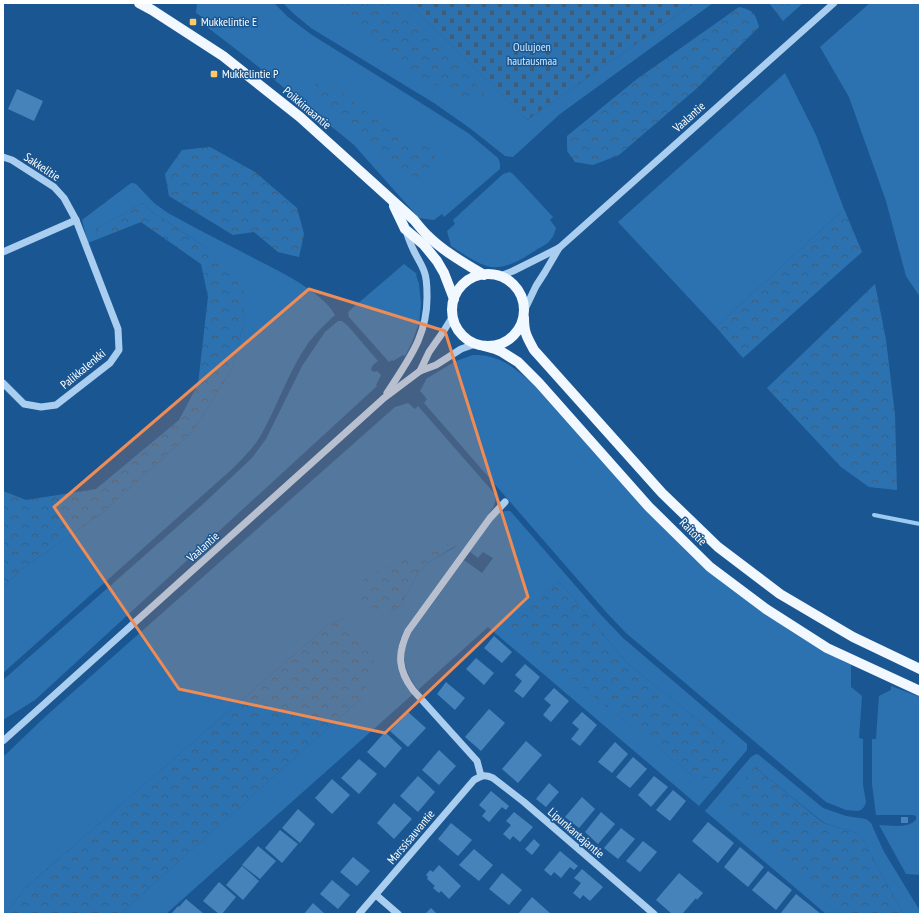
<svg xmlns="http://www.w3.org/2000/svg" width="923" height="917" viewBox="0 0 923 917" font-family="'PT Sans Narrow',sans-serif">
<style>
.green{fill:#2d72b0;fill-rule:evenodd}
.forest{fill:url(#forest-crowns)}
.cemetery{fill:url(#cemetery-stones)}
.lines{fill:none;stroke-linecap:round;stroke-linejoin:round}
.stream{stroke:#9dcaf1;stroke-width:4}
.building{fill:#4783bb}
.minor{stroke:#aaceef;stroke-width:7}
.major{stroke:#f2f8ff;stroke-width:10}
.marked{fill:#ef8b55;fill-opacity:0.2;stroke:#ef8b55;stroke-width:3;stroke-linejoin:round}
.poi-dot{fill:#ffc968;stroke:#1a5792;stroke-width:1.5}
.labels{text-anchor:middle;stroke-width:3;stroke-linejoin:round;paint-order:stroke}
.poi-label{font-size:12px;fill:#fff;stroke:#1a5792;text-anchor:start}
.park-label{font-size:12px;fill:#d1e7fb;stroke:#1a5792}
.street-label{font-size:12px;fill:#fff;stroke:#1a5792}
</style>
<defs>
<pattern id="forest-crowns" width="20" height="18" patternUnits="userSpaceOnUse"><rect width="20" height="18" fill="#2d72b0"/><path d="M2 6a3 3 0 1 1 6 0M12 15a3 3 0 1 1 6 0" fill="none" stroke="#3e5d79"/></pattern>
<pattern id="cemetery-stones" width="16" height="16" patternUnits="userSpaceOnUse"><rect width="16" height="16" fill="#2d72b0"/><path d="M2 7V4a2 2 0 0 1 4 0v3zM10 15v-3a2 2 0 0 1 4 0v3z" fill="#3e5d79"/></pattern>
</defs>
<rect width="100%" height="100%" fill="#1a5792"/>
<g class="green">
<path d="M197,3H274L288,17L312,35L410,96L468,133L498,158L500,163V169L444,217L442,214L434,220L419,218L354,145L250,60L203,24L205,19L196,13Z"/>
<path d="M283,3H409L527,120L694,3H713L560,114L513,157L505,156L471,129L434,103L311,28L294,14Z"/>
<path d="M870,3H920V297L906,276L886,201L849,97L820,47Z"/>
<path d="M785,73L816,135L844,209L716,327L618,222Z"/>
<path d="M510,172L514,175L553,217L550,220L556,228C555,231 554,236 551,239C548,244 541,247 536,250C522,259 504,271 487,266C474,262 462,253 451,246L447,231L455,224L453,220L503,174L506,173Z"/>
<path d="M131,183H133L136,184L154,203L168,213C193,227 219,240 244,253C270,267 321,289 335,315C326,323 317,332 309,342C289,370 278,405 261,435C253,449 242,459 231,470L3,673V588L23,568L102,513L192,432L232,369L243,326L244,282L202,245L151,211L142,203L96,229L98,239L88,243L82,220Z"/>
<path d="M404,264L417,274L416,275L419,284L421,304L419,323L412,342L405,356L403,355L393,361L392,360L389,362L349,317L348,313L349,311Z"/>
<path d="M338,321H342L348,326L378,361L373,365L371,369L372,371L374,372L377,371L381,375L376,385L377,386L35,700L3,720V680L202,505L252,458L266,439L302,366L325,332Z"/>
<path d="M473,355C500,354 516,369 535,386L645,510L826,652L851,665V687L862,696L859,738L863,739V785L866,802L864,807L861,810L858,811L846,810L826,802L626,633L606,612L424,403L427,399L420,391L426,380V379L456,361Z"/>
<path d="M408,403L415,409L418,406L494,493C497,498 495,502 493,508L405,629L400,640L398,652L413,694L166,914H120L363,697L345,617L327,626L25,888L5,914H3V757L46,716L395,407ZM457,546L429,562L418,573L400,606L388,613L384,568Z"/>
<path d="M505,511H510L512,513L601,615L623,638L747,744V750L699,806L488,627L418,690C404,670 399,655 411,633L464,560L482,573L493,558L483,552L478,558L470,552L496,515L500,513ZM559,581L627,663L729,745L696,778L507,626Z"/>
<path d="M891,686L920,697V875L906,874L879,825C890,825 907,829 916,820V816L913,815H876L872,784V739H876L879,696L891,690Z"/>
<path d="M756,754L759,755L823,808L846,816L866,819L871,823L883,850L920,911V914H903L860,834L824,823L755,767L723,805L839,914H826L705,811L751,757Z"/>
</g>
<g class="forest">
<path d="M340,3H393L483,91L486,99L463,97L426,81L345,18Z"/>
<path d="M769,3H803L783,21Z"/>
<path d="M739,7C753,10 755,13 759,27L696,89L619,155L593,165L575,162L567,151V136L637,79Z"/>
<path d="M322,81L338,89L398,137L427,147L437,159L431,173L422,179L399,172L316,96L315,84Z"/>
<path d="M210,147L255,172L297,208L304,234L299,257L278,252L254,232L233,235L169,196L165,174L182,150Z"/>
<path d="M142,203L151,211L202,245L245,282L243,326L232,369L192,432L102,513L23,568L3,588V491L26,500L96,489L179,420L198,384L208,297L201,264L141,222L98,239L96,229Z"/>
<path d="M844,209L862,252L743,358L716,327Z"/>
<path d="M875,284L886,340L895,415L897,490L869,487L841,467L767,388Z"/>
<path d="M448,544L457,545L429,562L418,573L400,606L388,613L362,605L360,586L365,578L384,568Z"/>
<path d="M559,581L627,663L729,745L732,755L715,779L696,778L506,626Z"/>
<path d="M345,617L375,662L363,697L120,914H5L25,888L327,626Z"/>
<path d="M755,767L823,823L860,834L903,914H839L722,805Z"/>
</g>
<path class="cemetery" d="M409,3H694L527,120Z"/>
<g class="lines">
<path class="stream" d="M874,515L920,524"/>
</g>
<g class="building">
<path d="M17,89L43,101L34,121L8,109Z"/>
<path d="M494,636L512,652L502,663L484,648Z"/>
<path d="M476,658L494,673L484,685L466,669Z"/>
<path d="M525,664L540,677L523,698L514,691L522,681L515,675Z"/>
<path d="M446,682L465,698L455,710L437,694Z"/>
<path d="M554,688L569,701L551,722L543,715L551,705L544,699Z"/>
<path d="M489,709L505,723L481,751L465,737Z"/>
<path d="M408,712L426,728L408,747L390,731Z"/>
<path d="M582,712L597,725L580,746L571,739L579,729L572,723Z"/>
<path d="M385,732L402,748L385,768L367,752Z"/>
<path d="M526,741L542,755L518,783L502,769Z"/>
<path d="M615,742L628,754L612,773L598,762Z"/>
<path d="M439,750L456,766L439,785L422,770Z"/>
<path d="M633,757L647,769L630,788L616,777Z"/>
<path d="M359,759L377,774L359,794L341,778Z"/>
<path d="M418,776L435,792L418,812L400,796Z"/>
<path d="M654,776L668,787L651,807L638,795Z"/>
<path d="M332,779L350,795L332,814L315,798Z"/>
<path d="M549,783L559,792L546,807L536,799Z"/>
<path d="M673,790L686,801L670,821L656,810Z"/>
<path d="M491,791L509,806L506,810L502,807L489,822L482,816L486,811L479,805Z"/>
<path d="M582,797L595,809L579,828L565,817Z"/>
<path d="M394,803L412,819L394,839L377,823Z"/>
<path d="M298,809L315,824L300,843L282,828Z"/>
<path d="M514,812L533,827L520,842L513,836L510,840L503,834L511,825L506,821Z"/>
<path d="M601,812L615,824L598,844L585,832Z"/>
<rect x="901" y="817" width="7" height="6"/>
<path d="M708,822L734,843L718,863L692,841Z"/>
<path d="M451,823L472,840L458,856L438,839Z"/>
<path d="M621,828L635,839L618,859L604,848Z"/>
<path d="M280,830L298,844L282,863L265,848Z"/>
<path d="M534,839L540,845L532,855L525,849Z"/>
<path d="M643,841L657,852L640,872L626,861Z"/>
<path d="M258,846L276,861L260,879L242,865Z"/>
<path d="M740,847L764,867L748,887L724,867Z"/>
<path d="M474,849L493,865L479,881L459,865Z"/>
<path d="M560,851L578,866L574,870L570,867L561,878L554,872L551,876L544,870Z"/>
<path d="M353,857L370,871L357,886L340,872Z"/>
<path d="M439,865L461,886L449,899L441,891L439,893L433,888L435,886L427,879L428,877L426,875L430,870L433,872Z"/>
<path d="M242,866L259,881L243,900L226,885Z"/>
<path d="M582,869L603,887L590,901L583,895L580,899L573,893L581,883L574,878Z"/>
<path d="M768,871L792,890L776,910L752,890Z"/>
<path d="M502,873L522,890L509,905L489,889Z"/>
<path d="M679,873L703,893L697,900L696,898L683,913L685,914H672L656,900Z"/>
<path d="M332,880L350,895L338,909L320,894Z"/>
<path d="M219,882L236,897L222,914H219L203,901Z"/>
<path d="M796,894L821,914H780Z"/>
<path d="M532,897L551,914H518Z"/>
<path d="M186,899L204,914H173L172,913L178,906L179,907Z"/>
<path d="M313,903L325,914H304Z"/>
<path d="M431,908L437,914H425Z"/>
</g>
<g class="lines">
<g class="minor">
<path d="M3,157L12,160L54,187L64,198L76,220L118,329L119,350L110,363L56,405L41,407L24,404L3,383"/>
<path d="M3,252L76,220"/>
<path d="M500,276L513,271L559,248L834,3"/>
<path d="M525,309L536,286L545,272L559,248"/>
<path d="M420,371L429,352L443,332L453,316"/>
<path d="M387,393C408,360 428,336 427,295C427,287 427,278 424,271C421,263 416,256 413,249C410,243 408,237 406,231"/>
<path d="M3,741L384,398L420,371L436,365L461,349L475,344"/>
<path d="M481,776L477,761L413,690C398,670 397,654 408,631L490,518L505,502"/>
<path d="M376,895L398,914"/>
<path d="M359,914L474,780C481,776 484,774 493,778L524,802L654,914"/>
</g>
<g class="major">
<path d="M139,3L152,10L223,56L300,117L414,220C418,225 422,230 427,235C443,251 464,263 484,275"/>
<path d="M394,206L405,229L424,245L437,261L444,273L454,299"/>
<circle cx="488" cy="310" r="36"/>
<path d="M524,318C524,333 527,337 534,350L662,493L718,547L780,594L853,637L920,669"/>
<path d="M484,346L495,349L502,352L518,362L539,383L649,507L710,567L766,609L827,648L920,691"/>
</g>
</g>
<path class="marked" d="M309,289L445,331L528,597L385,733L179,689L54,507Z"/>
<g class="poi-dot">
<rect x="189" y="18" width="8" height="8" rx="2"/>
<rect x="210" y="70" width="8" height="8" rx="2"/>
</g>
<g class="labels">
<g class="poi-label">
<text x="201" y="26">Mukkelintie E</text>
<text x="222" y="78">Mukkelintie P</text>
</g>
<g class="park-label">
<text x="532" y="51">Oulujoen<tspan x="532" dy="14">hautausmaa</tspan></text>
</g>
<g class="street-label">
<text transform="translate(307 108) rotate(40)" y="4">Poikkimaantie</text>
<text transform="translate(689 117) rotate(-42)" y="4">Vaalantie</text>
<text transform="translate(42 167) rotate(34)" y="4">Sakkelitie</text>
<text transform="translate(83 369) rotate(-40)" y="4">Palikkalenkki</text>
<text transform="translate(693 532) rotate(45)" y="4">Raitotie</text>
<text transform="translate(203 547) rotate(-42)" y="4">Vaalantie</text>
<text transform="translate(576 833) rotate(41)" y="4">Lipunkantajantie</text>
<text transform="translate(411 837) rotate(-50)" y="4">Marssisauvantie</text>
</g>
</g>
<rect width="923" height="917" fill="none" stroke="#ffffff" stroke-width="8"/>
</svg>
